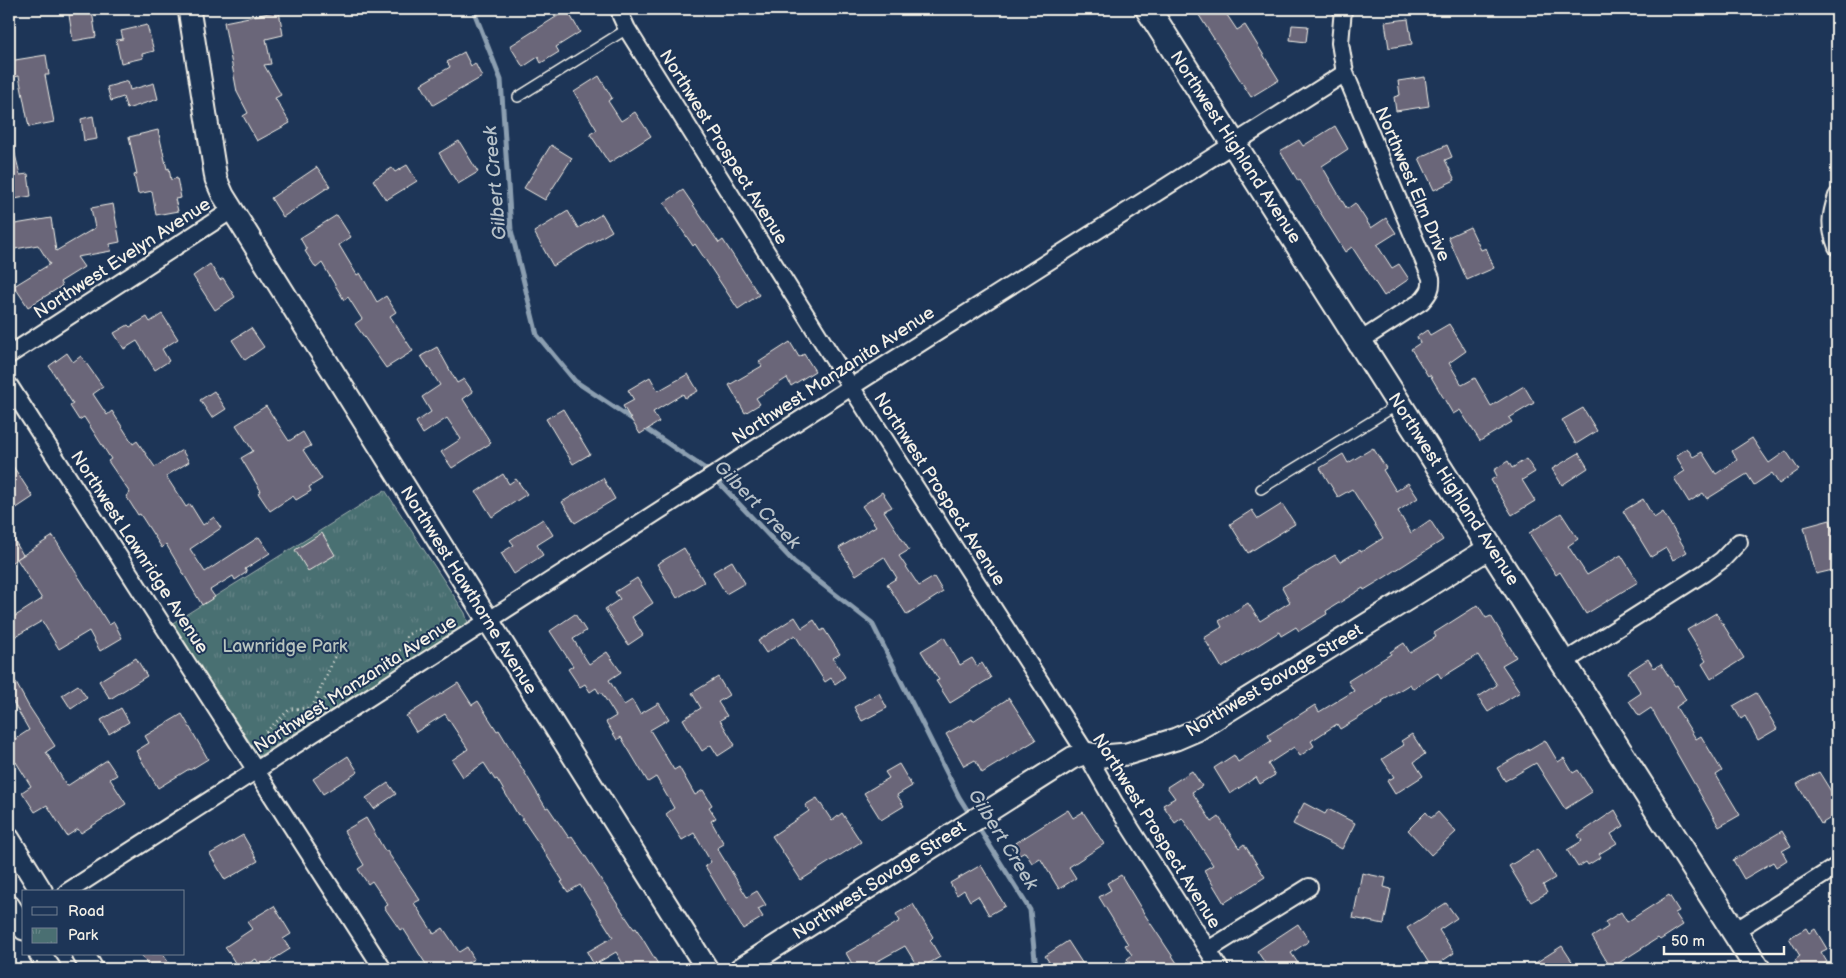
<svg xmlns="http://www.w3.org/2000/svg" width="1846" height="978" viewBox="0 0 1846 978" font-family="'Balsamiq Sans',sans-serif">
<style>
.park{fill:url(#park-tufts);stroke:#9fb0ad}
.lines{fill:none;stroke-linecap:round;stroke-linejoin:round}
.stream{stroke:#8c9fb1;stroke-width:5}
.building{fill:#6b6679;stroke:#f4f1e8}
.service-casing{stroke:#f4f1e8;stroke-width:12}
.minor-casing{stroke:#f4f1e8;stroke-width:20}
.tertiary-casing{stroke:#f4f1e8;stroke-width:25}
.secondary-casing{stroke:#f4f1e8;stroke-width:28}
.path{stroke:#f4f1e8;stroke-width:3;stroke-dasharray:1 4;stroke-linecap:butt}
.service{stroke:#1d3557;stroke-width:9}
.minor{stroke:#1d3557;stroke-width:16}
.tertiary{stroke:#1d3557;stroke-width:21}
.secondary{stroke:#1d3557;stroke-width:24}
.labels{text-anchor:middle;stroke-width:4;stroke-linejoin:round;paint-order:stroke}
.street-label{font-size:18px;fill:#f4f1e8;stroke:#1d3557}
.park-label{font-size:18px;fill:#b8c4bf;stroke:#1d3557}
.water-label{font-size:19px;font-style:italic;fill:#b7c1c8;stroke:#1d3557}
</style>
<defs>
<pattern id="park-tufts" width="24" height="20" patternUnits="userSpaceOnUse" patternTransform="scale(1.25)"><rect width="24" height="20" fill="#4a6f72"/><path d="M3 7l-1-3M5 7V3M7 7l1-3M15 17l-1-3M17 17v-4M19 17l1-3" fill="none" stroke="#658486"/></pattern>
</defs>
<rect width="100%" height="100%" fill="#1d3557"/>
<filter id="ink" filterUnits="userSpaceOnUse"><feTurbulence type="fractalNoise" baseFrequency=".02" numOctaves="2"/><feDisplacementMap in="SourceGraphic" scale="10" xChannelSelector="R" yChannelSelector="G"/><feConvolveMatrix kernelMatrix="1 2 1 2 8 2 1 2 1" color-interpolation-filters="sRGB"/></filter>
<g filter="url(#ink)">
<path class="park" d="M385,490L465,613L468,623L259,756L171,624Z"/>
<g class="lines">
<g class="stream">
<path d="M473,9L501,80L511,230L537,335L575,381L635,421"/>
<path d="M642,426L707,470L794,562L872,623L959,797L971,816"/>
<path d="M977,825L1030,910L1036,969"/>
</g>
</g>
<g class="building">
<path d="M1195,9H1223L1237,30L1245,25L1279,80L1251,97Z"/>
<path d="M567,10L580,32L556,47L559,52L541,63L538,57L523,67L510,46Z"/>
<path d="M92,11L96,37L73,41L69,15Z"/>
<path d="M279,11L283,35L266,39L271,64L264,65L281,95L275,98L290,123L257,141L243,116L248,113L237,92L224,22Z"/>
<path d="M1408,19L1412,44L1389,48L1385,22Z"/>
<path d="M147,25L154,51L142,54L143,58L121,63L116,40L123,39L121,31Z"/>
<path d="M1292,25L1308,26L1306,42L1290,40Z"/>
<path d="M464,52L471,66L475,63L482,77L433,105L421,84L450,67L447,62Z"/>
<path d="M46,55L49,75H45L54,122L29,127L19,76L9,78V61Z"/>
<path d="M599,76L612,98L608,101L621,121L635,112L651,136L609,163L590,134L597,130L574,92Z"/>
<path d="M1425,77L1429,106L1396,111L1394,97L1400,95L1398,81Z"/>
<path d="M128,81L130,90L154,83L158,99L127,109L123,97L111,101L107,87Z"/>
<path d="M93,116L97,139L84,141L81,119Z"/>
<path d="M1335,126L1348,149L1322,166L1347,209L1355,203L1371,228L1386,218L1396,233L1377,245L1392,268L1399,264L1409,279L1384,296L1352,247L1345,252L1300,180L1298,181L1280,151L1299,140L1303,146Z"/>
<path d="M158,130L167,169L169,168L171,180L177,178L181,198L175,199L178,211L156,215L152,191L138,194L134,175L137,174L129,137Z"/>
<path d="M459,141L478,172L458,184L439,153Z"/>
<path d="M551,145L572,158L545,200L524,188Z"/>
<path d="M1447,145L1452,157L1445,160L1455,180L1434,190L1419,158Z"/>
<path d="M9,150H14L20,175L28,174L31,196L9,200Z"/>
<path d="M407,165L417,181L386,200L373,180L392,168L395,172Z"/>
<path d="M317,167L330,186L283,217L271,198Z"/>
<path d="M683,190L719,243L723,240L759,295L738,309L695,244L693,246L664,203Z"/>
<path d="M113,204L120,242L110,244L111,251L77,257L84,267L60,282L62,286L28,307L14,286L50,264L38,245L9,250V225L51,218L56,251L95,228L91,208Z"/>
<path d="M568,211L578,228L602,214L612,231L553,266L534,232Z"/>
<path d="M337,215L351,237L339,245L357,275L360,273L377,302L386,296L396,312L390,316L413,351L386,368L355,324L362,319L348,297L344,300L322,263L316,268L305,251L307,250L300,238Z"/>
<path d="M1470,227L1481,250L1486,248L1494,268L1467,280L1448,237Z"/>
<path d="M210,264L220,280L223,278L235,297L215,310L193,276Z"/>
<path d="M162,314L178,339L162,349L169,361L155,370L137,341L124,349L114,333L128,325L130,327L147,317L150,322Z"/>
<path d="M1449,324L1466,351L1449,363L1462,385L1475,378L1491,406L1524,386L1534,403L1509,418L1512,422L1480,441L1460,410L1453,414L1430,375L1428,376L1411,349L1420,343L1417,337L1427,330L1430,335Z"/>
<path d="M251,328L264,347L245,360L232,340Z"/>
<path d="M790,342L799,357L804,354L815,371L791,386L787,378L756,398L760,404L745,413L729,385L762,366L759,362Z"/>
<path d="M437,347L457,383L464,379L473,392L463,399L491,443L452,468L441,452L461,439L447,418L423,434L416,422L431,412L422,397L440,385L421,356Z"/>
<path d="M67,353L73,362L81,356L103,387L93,394L107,415L112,411L133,444L137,441L155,467L182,450L189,462L166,476L186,507L190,504L203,525L214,517L221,528L190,549L205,572L259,537L270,553L245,569L247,572L235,580L233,576L210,590L215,597L202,605L166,544L162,548L140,514L138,515L126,496L130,493L108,461L111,459L84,417L79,420L70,406L73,404L49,366Z"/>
<path d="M688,374L698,391L685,398L683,394L653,412L659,422L640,434L623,406L634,400L628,390L650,377L658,391Z"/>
<path d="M214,391L226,409L212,418L200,400Z"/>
<path d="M266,406L289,441L303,432L311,446L303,450L322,479L309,487L311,491L296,500L293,496L270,511L258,493L261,491L241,458L253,451L236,425Z"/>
<path d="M1583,408L1597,431L1576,444L1562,420Z"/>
<path d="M563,409L590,454L573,464L546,419Z"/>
<path d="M1752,438L1769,463L1786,451L1799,470L1779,484L1772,473L1754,485L1747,474L1707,499L1703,493L1689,502L1674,478L1685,471L1676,456L1687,448L1693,457L1702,452L1716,474L1737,460L1732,451Z"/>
<path d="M1373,448L1386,468L1383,470L1396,491L1408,483L1418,498L1398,511L1411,533L1430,520L1443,540L1379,581L1364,590L1363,588L1326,611L1327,614L1299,631L1296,627L1281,636L1279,632L1222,668L1204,638L1222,627L1219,621L1248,603L1260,621L1290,602L1282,587L1335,555L1340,562L1360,550L1361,552L1383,538L1352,489L1338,497L1320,468L1343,454L1348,463Z"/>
<path d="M1579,453L1588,468L1562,485L1552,469Z"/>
<path d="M1526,459L1535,472L1522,480L1535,501L1512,515L1491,480L1497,476L1494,470L1508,461L1512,468Z"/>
<path d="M9,460L33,497L9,513Z"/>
<path d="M503,474L509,484L516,479L527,494L492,517L476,492Z"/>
<path d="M603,478L615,499L575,523L562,502Z"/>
<path d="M882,492L892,507L884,511L909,550L899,556L919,586L934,577L943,592L907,615L887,584L897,578L884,557L856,575L839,548L876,526L862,506Z"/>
<path d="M1643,499L1654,518L1663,512L1687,552L1673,560L1666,548L1651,557L1623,511Z"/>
<path d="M1282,504L1295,524L1248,553L1230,524L1252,510L1258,519Z"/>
<path d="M1561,513L1578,539L1568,546L1587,575L1621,555L1638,582L1586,614L1560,572L1556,575L1529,533Z"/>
<path d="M543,519L553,535L537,545L543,555L514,574L501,553L514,545L510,540Z"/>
<path d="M1830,520L1837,545V569L1816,574L1804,527Z"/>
<path d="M9,531L23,555L9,564Z"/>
<path d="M322,533L335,555L308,571L295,550Z"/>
<path d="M53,536L109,625L114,622L122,638L100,651L89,631L59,649L42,621L9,640V620L42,599L17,559Z"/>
<path d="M684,548L704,582L677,598L657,564Z"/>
<path d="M732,561L745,583L726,594L713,572Z"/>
<path d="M637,578L653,603L632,617L643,635L628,645L605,609L620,599L615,592Z"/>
<path d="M1478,605L1486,618L1491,616L1516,657L1502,665L1520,692L1488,712L1478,697L1497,685L1478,655L1441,678L1438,673L1413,689L1410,684L1382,701L1383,703L1340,729L1337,724L1311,741L1314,746L1300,756L1294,747L1268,764L1275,775L1260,784L1256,777L1230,794L1214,768L1234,755L1238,762L1271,741L1268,735L1315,705L1319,712L1354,691L1348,681L1391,654L1390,652L1404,643L1410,653L1436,637L1434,633Z"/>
<path d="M1716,613L1744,658L1711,679L1702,664L1706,661L1687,630Z"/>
<path d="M575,614L586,631L573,639L589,664L607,652L621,672L609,680L624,705L632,700L640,714L659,703L669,719L650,730L674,770L679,767L695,795L703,790L712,805L709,807L716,818L711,821L724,844L717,848L747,897L757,891L766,905L758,909L763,917L743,929L705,866L711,862L694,833L682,840L666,814L674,808L656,777L648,782L621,737L617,740L606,722L616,716L601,692L599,693L596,688L590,692L585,684L580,687L568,669L573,666L550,631Z"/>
<path d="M795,617L802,628L814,620L821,631L824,629L840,654L833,658L845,677L835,684L831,678L825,682L795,635L766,653L758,641Z"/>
<path d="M944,637L960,665L972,658L977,666L982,663L991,678L950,703L936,681L939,680L921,651Z"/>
<path d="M136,658L147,676L110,699L99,681Z"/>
<path d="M1648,659L1654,668L1661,664L1675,686L1677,685L1686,700L1676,707L1696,739L1701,736L1722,771L1716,775L1740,815L1719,827L1651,708L1639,716L1629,701L1641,693L1628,672Z"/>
<path d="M9,670L28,705L55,746L46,752L67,786L107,760L117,775L110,779L126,804L81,833L78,829L67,836L47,805L35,812L22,792L31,786L16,762L9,767V743L29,730L13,702L9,704Z"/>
<path d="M718,677L729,695L718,702L727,716L720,720L735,745L718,756L711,745L702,751L683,719L701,708L692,693Z"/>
<path d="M458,683L472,705L478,701L497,731L499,730L546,808L548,807L569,838L572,836L634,929L636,928L661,969H626L616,952L594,965L587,952L613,937L580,885L568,892L561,882L563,881L540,845L519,814L518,815L497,779L495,780L484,763L463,777L452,760L468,749L445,714L416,732L406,716Z"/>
<path d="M78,685L87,698L71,709L62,695Z"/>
<path d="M879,693L887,708L862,721L854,707Z"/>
<path d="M1756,693L1777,729L1758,740L1745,716L1741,719L1733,706Z"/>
<path d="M1009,698L1036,740L982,773L975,760L964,766L946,734L972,719L973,721Z"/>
<path d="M121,708L129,722L109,734L101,720Z"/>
<path d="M182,714L208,759L190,770L189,769L158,788L136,751L149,743L145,736Z"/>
<path d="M1412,734L1425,754L1414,762L1423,776L1395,794L1387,781L1394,777L1382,759L1404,745L1401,741Z"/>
<path d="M1545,740L1558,762L1564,758L1573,773L1578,770L1592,792L1565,809L1536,763L1505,781L1497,768Z"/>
<path d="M348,756L358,772L323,794L313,779Z"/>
<path d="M899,764L912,786L897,795L904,806L881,820L864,793L889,778L885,772Z"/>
<path d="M1192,771L1202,786L1192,792L1212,822L1219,817L1239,848L1244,844L1265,877L1224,903L1204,870L1213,865L1182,818L1175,823L1163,805L1175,798L1167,787Z"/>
<path d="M1819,772L1832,793L1837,790V814L1821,824L1797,784Z"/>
<path d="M388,783L396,794L374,809L366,798Z"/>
<path d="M817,798L832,821L842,813L861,842L801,880L772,836L809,811L805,805Z"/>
<path d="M1304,803L1325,814L1328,809L1355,823L1342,849L1293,824Z"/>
<path d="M1068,810L1073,818L1083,812L1104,844L1069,867L1076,878L1059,889L1040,858L1032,863L1025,852L1018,856L1011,846Z"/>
<path d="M1615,810L1624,826L1611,834L1617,843L1599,854L1601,857L1588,865L1586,862L1578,867L1567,850L1582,841L1578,835Z"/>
<path d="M1426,812L1431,818L1438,812L1456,832L1431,855L1408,830Z"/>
<path d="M366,818L385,851H387L420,900L414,903L434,934L443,928L459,952L467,947L474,959L457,969H429L403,928L400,930L384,907L388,905L372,881L368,884L358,869L364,865L344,831Z"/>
<path d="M1782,831L1791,846L1782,851L1787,860L1776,867L1773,862L1744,879L1733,860Z"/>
<path d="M243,835L258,861L225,880L210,854Z"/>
<path d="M1537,849L1555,878L1543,885L1547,893L1531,902L1509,866Z"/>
<path d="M981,865L1005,906L989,915L978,896L970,901L964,890L957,895L950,883Z"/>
<path d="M1362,873L1386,878L1384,887L1391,889L1384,924L1353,918Z"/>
<path d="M1121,875L1145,915L1181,969H1134L1127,959L1132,955L1125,945L1128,944L1099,897L1111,890L1107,883Z"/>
<path d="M1669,895L1679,911L1675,913L1683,925L1660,940L1658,938L1611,968L1592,937L1608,927L1605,922L1621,912L1627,922Z"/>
<path d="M1446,903L1457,918L1439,930L1454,953L1432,968L1407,928Z"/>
<path d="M913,904L933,937L930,940L940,957L919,969L905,946L876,962L880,969H855L846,953L900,921L896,914Z"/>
<path d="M274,906L291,934L283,939L290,949L261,967L256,959L239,969L225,947L252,929L247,922Z"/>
<path d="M1298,924L1309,941L1291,953L1302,969H1269L1257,951Z"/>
<path d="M1806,928L1809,933L1815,929L1827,949L1821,952L1827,962L1815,969H1801L1795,960L1800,956L1789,938Z"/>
<path d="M1068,941L1086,969H1054L1045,956Z"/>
<path d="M1562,946L1577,969H1526Z"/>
<path d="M141,954H163L172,969H150Z"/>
</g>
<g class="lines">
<defs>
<g id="service">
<path d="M518,97L627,29"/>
<path d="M1261,489L1399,404"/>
</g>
<g id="minor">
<path d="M620,9L621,16L627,29L839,368L1086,753L1114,802L1220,969"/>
<path d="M1343,9L1340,43L1345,73L1431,278C1432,289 1429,293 1422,301L1360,341"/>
<path d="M1837,196C1830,217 1829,226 1837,247"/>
<path d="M9,355L232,210"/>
<path d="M9,385L383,969"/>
<path d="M1564,662L1704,573L1722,560L1739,542"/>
<path d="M67,892L851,387L1345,73"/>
<path d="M1735,931L1837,866"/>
<path d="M1208,950L1309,887"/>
</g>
<g id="tertiary">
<path d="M189,9L216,179L223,195L489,622L707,969"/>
<path d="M9,839L42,892"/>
<path d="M9,906L24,929"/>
<path d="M40,954L50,969"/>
<path d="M83,954L92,969"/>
<path d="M740,969L1072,758L1086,753L1103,756L1127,754L1176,739L1197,730L1491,547"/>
</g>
<path id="secondary" d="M1148,9L1758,969"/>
</defs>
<use href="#service" class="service-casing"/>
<use href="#minor" class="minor-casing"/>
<use href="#tertiary" class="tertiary-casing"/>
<use href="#secondary" class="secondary-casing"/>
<g class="path">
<path d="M312,708L341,643"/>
<path d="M266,732L290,709L311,708L403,648L407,635L420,629"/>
</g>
<use href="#service" class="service"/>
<use href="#minor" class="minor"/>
<use href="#tertiary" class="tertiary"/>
<use href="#secondary" class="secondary"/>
</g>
</g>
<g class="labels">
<g class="street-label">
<text transform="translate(724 147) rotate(58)" y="6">Northwest Prospect Avenue</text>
<text transform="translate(1236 147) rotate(57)" y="6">Northwest Highland Avenue</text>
<text transform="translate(1413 184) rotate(67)" y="6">Northwest Elm Drive</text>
<text transform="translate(122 258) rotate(-33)" y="6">Northwest Evelyn Avenue</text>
<text transform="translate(833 375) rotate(-33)" y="6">Northwest Manzanita Avenue</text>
<text transform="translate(940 489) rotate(57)" y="6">Northwest Prospect Avenue</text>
<text transform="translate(1454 489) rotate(57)" y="6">Northwest Highland Avenue</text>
<text transform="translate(140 552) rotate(57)" y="6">Northwest Lawnridge Avenue</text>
<text transform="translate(469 590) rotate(58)" y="6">Northwest Hawthorne Avenue</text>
<text transform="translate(1274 680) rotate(-31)" y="6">Northwest Savage Street</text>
<text transform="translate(355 684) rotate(-33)" y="6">Northwest Manzanita Avenue</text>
<text transform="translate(1157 831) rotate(58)" y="6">Northwest Prospect Avenue</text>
<text transform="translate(879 880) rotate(-33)" y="6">Northwest Savage Street</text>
</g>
<g class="park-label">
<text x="285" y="652">Lawnridge Park</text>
</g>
<g class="water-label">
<text transform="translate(494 183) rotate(-95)" y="7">Gilbert Creek</text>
<text transform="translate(758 504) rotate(46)" y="7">Gilbert Creek</text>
<text transform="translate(1004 839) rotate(58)" y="7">Gilbert Creek</text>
</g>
</g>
<rect width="1846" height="978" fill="none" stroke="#1d3557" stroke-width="30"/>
<rect x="15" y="15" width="1816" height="948" fill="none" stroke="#f4f1e8" stroke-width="2" filter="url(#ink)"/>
<rect x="22" y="890" width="162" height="65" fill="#1d3557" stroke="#738091"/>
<rect x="32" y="907" width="25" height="8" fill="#1d3557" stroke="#738091"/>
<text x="68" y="916" font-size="15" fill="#f4f1e8">Road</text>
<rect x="32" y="928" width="25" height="15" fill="url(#park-tufts)" stroke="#738091"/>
<text x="68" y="940" font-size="15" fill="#f4f1e8">Park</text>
<path d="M1664 946v8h120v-8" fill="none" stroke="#f4f1e8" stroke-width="2.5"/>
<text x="1671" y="946" font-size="15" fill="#f4f1e8" stroke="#1d3557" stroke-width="4" paint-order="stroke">50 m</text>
</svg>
